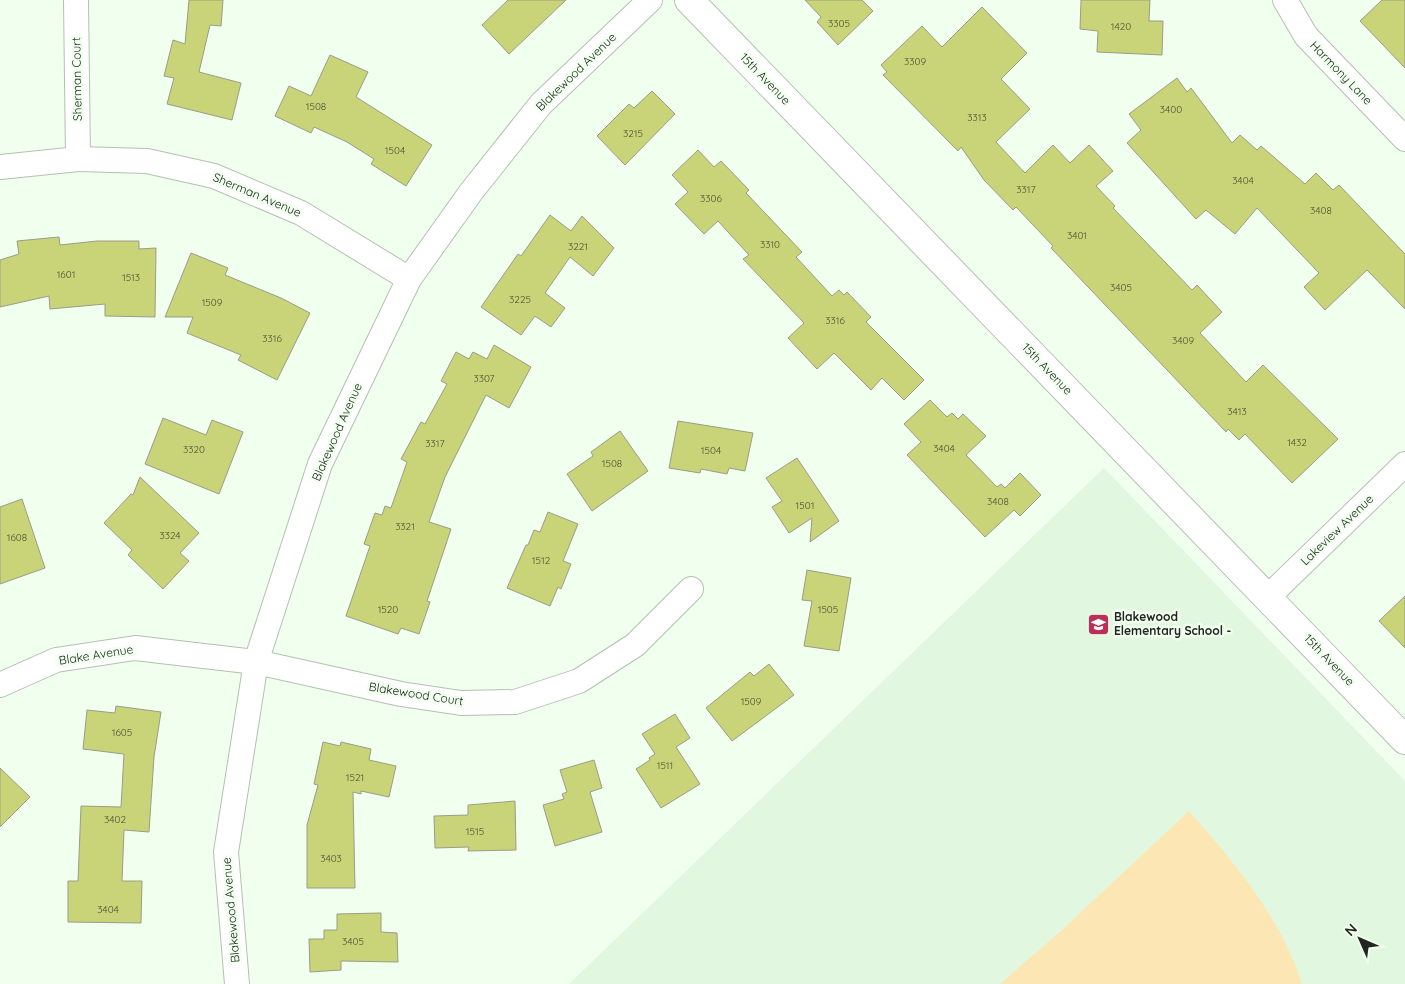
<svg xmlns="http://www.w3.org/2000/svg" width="1405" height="984" viewBox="0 0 1405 984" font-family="Quicksand,sans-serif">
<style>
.built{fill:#e2f7df}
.green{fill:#fce7b4}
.building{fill:#c8d477;stroke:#999d89}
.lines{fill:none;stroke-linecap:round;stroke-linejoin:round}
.street-casing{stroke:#b3c1b1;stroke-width:26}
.secondary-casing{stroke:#b3c1b1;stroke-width:30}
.street{stroke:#fff;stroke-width:24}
.secondary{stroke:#fff;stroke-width:28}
.labels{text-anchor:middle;stroke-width:5;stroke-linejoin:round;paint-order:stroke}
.number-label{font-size:10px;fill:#4b5236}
.street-label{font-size:12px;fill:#212620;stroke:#f0ffee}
.poi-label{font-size:12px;font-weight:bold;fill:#212620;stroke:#f0ffee;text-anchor:start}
</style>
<rect width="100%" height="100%" fill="#f0ffee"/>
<path class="built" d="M1104,468L1405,781V984H569Z"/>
<path class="green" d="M1189,811C1236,865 1280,916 1302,984H1000L1063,929Z"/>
<g class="building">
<path d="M189,0H223L221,26L210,25L199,72L241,83L232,120L167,104L174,78L164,76L173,40L185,44Z"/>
<path d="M508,0H566L509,54L482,25Z"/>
<path d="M805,0H862L873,11L838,45L817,22L821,17Z"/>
<path d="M1081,0H1150L1149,21H1163L1162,55L1097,52L1098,31L1080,29Z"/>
<path d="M1382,0H1405V68L1360,21Z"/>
<path d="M982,7L1027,53L1001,79L1030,109L996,142L1025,173L1053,145L1070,163L1089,145L1113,171L1096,186L1115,206L1113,208L1192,290L1197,285L1222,312L1200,333L1246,382L1263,365L1338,439L1292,483L1245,434L1239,440L1228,429L1226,432L1051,248L1053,246L1016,207L1013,210L984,180L961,147L958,151L883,75L887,72L881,65L922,26L942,47Z"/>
<path d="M330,55L368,72L356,97L432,145L406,186L371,164L374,159L347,142L314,127L311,133L275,116L289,86L311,96Z"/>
<path d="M1177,78L1187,92L1191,88L1232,143L1240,135L1257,150L1261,146L1305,184L1316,173L1333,190L1339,185L1405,254V309L1367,270L1325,310L1304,287L1319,273L1257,208L1235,234L1206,210L1196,219L1127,143L1141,130L1129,114Z"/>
<path d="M652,91L675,114L625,165L597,136L629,104L634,108Z"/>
<path d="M698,150L714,167L721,161L749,190L746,193L802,252L796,257L832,296L839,290L844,295L847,292L871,317L866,322L924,380L904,400L882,378L871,390L834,353L817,369L788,338L804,323L743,259L749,255L718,221L704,234L675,204L688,192L672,175Z"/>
<path d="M550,215L571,231L582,216L614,248L593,276L570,257L545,293L565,308L551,327L535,316L521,335L481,307L518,254L521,256Z"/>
<path d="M59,237L60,245L97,241H139V249L156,248L155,317L105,316V304L50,309L49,296L0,307V260L19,254L17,241Z"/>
<path d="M191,253L228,268L225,275L281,298L310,313L277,380L238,360L241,355L187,333L193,317H165Z"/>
<path d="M494,345L531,367L509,408L486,395L445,477L429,522L451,529L427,601L430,602L419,634L401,628L398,634L346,616L370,546L364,544L375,513L382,515L385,506L391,508L407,462L401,459L421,422L425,424L447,384L441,381L456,352L469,359L473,352L487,359Z"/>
<path d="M930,400L947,417L952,413L958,419L963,414L986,436L966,455L997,487L1001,484L1005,488L1020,473L1041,495L1020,516L1014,510L985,537L907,455L921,442L904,424Z"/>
<path d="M163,418L206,435L212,420L243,432L219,494L145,464Z"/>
<path d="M678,421L753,433L745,471L729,468L727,474L701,469L700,473L669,468Z"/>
<path d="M620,431L648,471L592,511L567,474L593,456L591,452Z"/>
<path d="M797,458L839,521L810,542L812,518L789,533L772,507L782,501L766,478Z"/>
<path d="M140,477L199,533L180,553L189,561L163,589L128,555L132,550L104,523L131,494L133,495Z"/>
<path d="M22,499L45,568L0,584V507Z"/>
<path d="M548,512L578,524L563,561L571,564L561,589L558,587L550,606L507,588L526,545H528L534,530L540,532Z"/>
<path d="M807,570L851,578L839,651L804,646L812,601L802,600Z"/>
<path d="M1405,596V648L1379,621Z"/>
<path d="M769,664L794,695L732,741L706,708L750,672L754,676Z"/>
<path d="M116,706L161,712L154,757L149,832L124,830L122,881H142L141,923L68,922V881H78L81,806L121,807L124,754L83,749L87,710L115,713Z"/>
<path d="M675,714L690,738L676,747L700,784L661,808L636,769L650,760L649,758L655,754L642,734Z"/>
<path d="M323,742L340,746L341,742L371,749L369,760L396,766L389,797L361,791V794L353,792L355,888H307V825L318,785L314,784Z"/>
<path d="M594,760L602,788L590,792L602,832L555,846L543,805L564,799L562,794L567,792L560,770Z"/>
<path d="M0,768L30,797L0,827Z"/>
<path d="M515,801L516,850L468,851L469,847L435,848L434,816L468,815V805Z"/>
<path d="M381,913V932L397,933L398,962L341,961V970L310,972L309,939H324V930H337V914Z"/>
</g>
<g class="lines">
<defs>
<g id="street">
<path d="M76,0L78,159"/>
<path d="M1285,0L1306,36L1405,139"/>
<path d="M0,167L78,159L147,161L214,176L301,213L409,279"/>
<path d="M1268,597L1405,464"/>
<path d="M0,685L56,660L135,648L256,662L401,694L461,703L515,702L579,681L635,645L691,589"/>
<path d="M237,984L226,852L256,662L320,464L409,279L471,192L541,104L650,0"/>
</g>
<path id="secondary" d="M689,0L1405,740"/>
</defs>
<use href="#street" class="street-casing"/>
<use href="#secondary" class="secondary-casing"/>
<use href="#street" class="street"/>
<use href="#secondary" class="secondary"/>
</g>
<defs>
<symbol id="school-square" viewBox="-11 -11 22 22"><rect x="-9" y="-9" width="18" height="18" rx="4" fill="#bd2e59" stroke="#f0ffee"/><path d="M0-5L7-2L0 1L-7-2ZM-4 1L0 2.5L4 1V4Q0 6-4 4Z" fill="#fff"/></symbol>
</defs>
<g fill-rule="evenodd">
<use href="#school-square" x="1086" y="612" width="25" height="25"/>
</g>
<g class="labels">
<g class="number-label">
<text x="839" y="27">3305</text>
<text x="1121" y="30">1420</text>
<text x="915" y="65">3309</text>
<text x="316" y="110">1508</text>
<text x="1171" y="113">3400</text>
<text x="977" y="121">3313</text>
<text x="633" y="137">3215</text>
<text x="395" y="154">1504</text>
<text x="1243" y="184">3404</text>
<text x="1026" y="193">3317</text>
<text x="711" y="202">3306</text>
<text x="1321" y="214">3408</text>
<text x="1077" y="239">3401</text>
<text x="770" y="248">3310</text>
<text x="578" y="250">3221</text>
<text x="66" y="278">1601</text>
<text x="131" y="281">1513</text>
<text x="1121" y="291">3405</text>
<text x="520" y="303">3225</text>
<text x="212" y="306">1509</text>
<text x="835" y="324">3316</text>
<text x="272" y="342">3316</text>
<text x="1183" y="344">3409</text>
<text x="484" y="382">3307</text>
<text x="1237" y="415">3413</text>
<text x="1297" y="446">1432</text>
<text x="435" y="447">3317</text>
<text x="944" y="452">3404</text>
<text x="194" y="453">3320</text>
<text x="711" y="454">1504</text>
<text x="612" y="467">1508</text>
<text x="998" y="505">3408</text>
<text x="805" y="509">1501</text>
<text x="405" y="530">3321</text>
<text x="170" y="539">3324</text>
<text x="17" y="541">1608</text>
<text x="541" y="564">1512</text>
<text x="388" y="613">1520</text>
<text x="828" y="613">1505</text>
<text x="751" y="705">1509</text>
<text x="122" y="736">1605</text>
<text x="665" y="769">1511</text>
<text x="355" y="781">1521</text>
<text x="115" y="823">3402</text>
<text x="475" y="835">1515</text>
<text x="331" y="862">3403</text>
<text x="108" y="913">3404</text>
<text x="353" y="945">3405</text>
</g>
<g class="street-label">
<text transform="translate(576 72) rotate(-44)" y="4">Blakewood Avenue</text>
<text transform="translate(1341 73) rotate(46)" y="4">Harmony Lane</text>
<text transform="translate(77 79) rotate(-91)" y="4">Sherman Court</text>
<text transform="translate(765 79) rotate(46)" y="4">15th Avenue</text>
<text transform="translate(257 195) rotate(23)" y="4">Sherman Avenue</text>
<text transform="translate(1047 369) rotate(46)" y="4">15th Avenue</text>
<text transform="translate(337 432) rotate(-66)" y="4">Blakewood Avenue</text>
<text transform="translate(1337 530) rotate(-44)" y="4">Lakeview Avenue</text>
<text transform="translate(96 655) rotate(-9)" y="4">Blake Avenue</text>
<text transform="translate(1329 660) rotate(46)" y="4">15th Avenue</text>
<text transform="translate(416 694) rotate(9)" y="4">Blakewood Court</text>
<text transform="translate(231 910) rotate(-95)" y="4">Blakewood Avenue</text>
</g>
<g class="poi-label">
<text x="1114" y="621">Blakewood<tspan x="1114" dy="14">Elementary School -</tspan></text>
</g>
</g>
<g transform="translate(1360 939) rotate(315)" stroke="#f0ffee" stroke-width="4" paint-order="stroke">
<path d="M0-4L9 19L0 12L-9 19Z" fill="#212620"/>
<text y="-8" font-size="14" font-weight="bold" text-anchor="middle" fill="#212620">N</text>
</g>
</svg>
